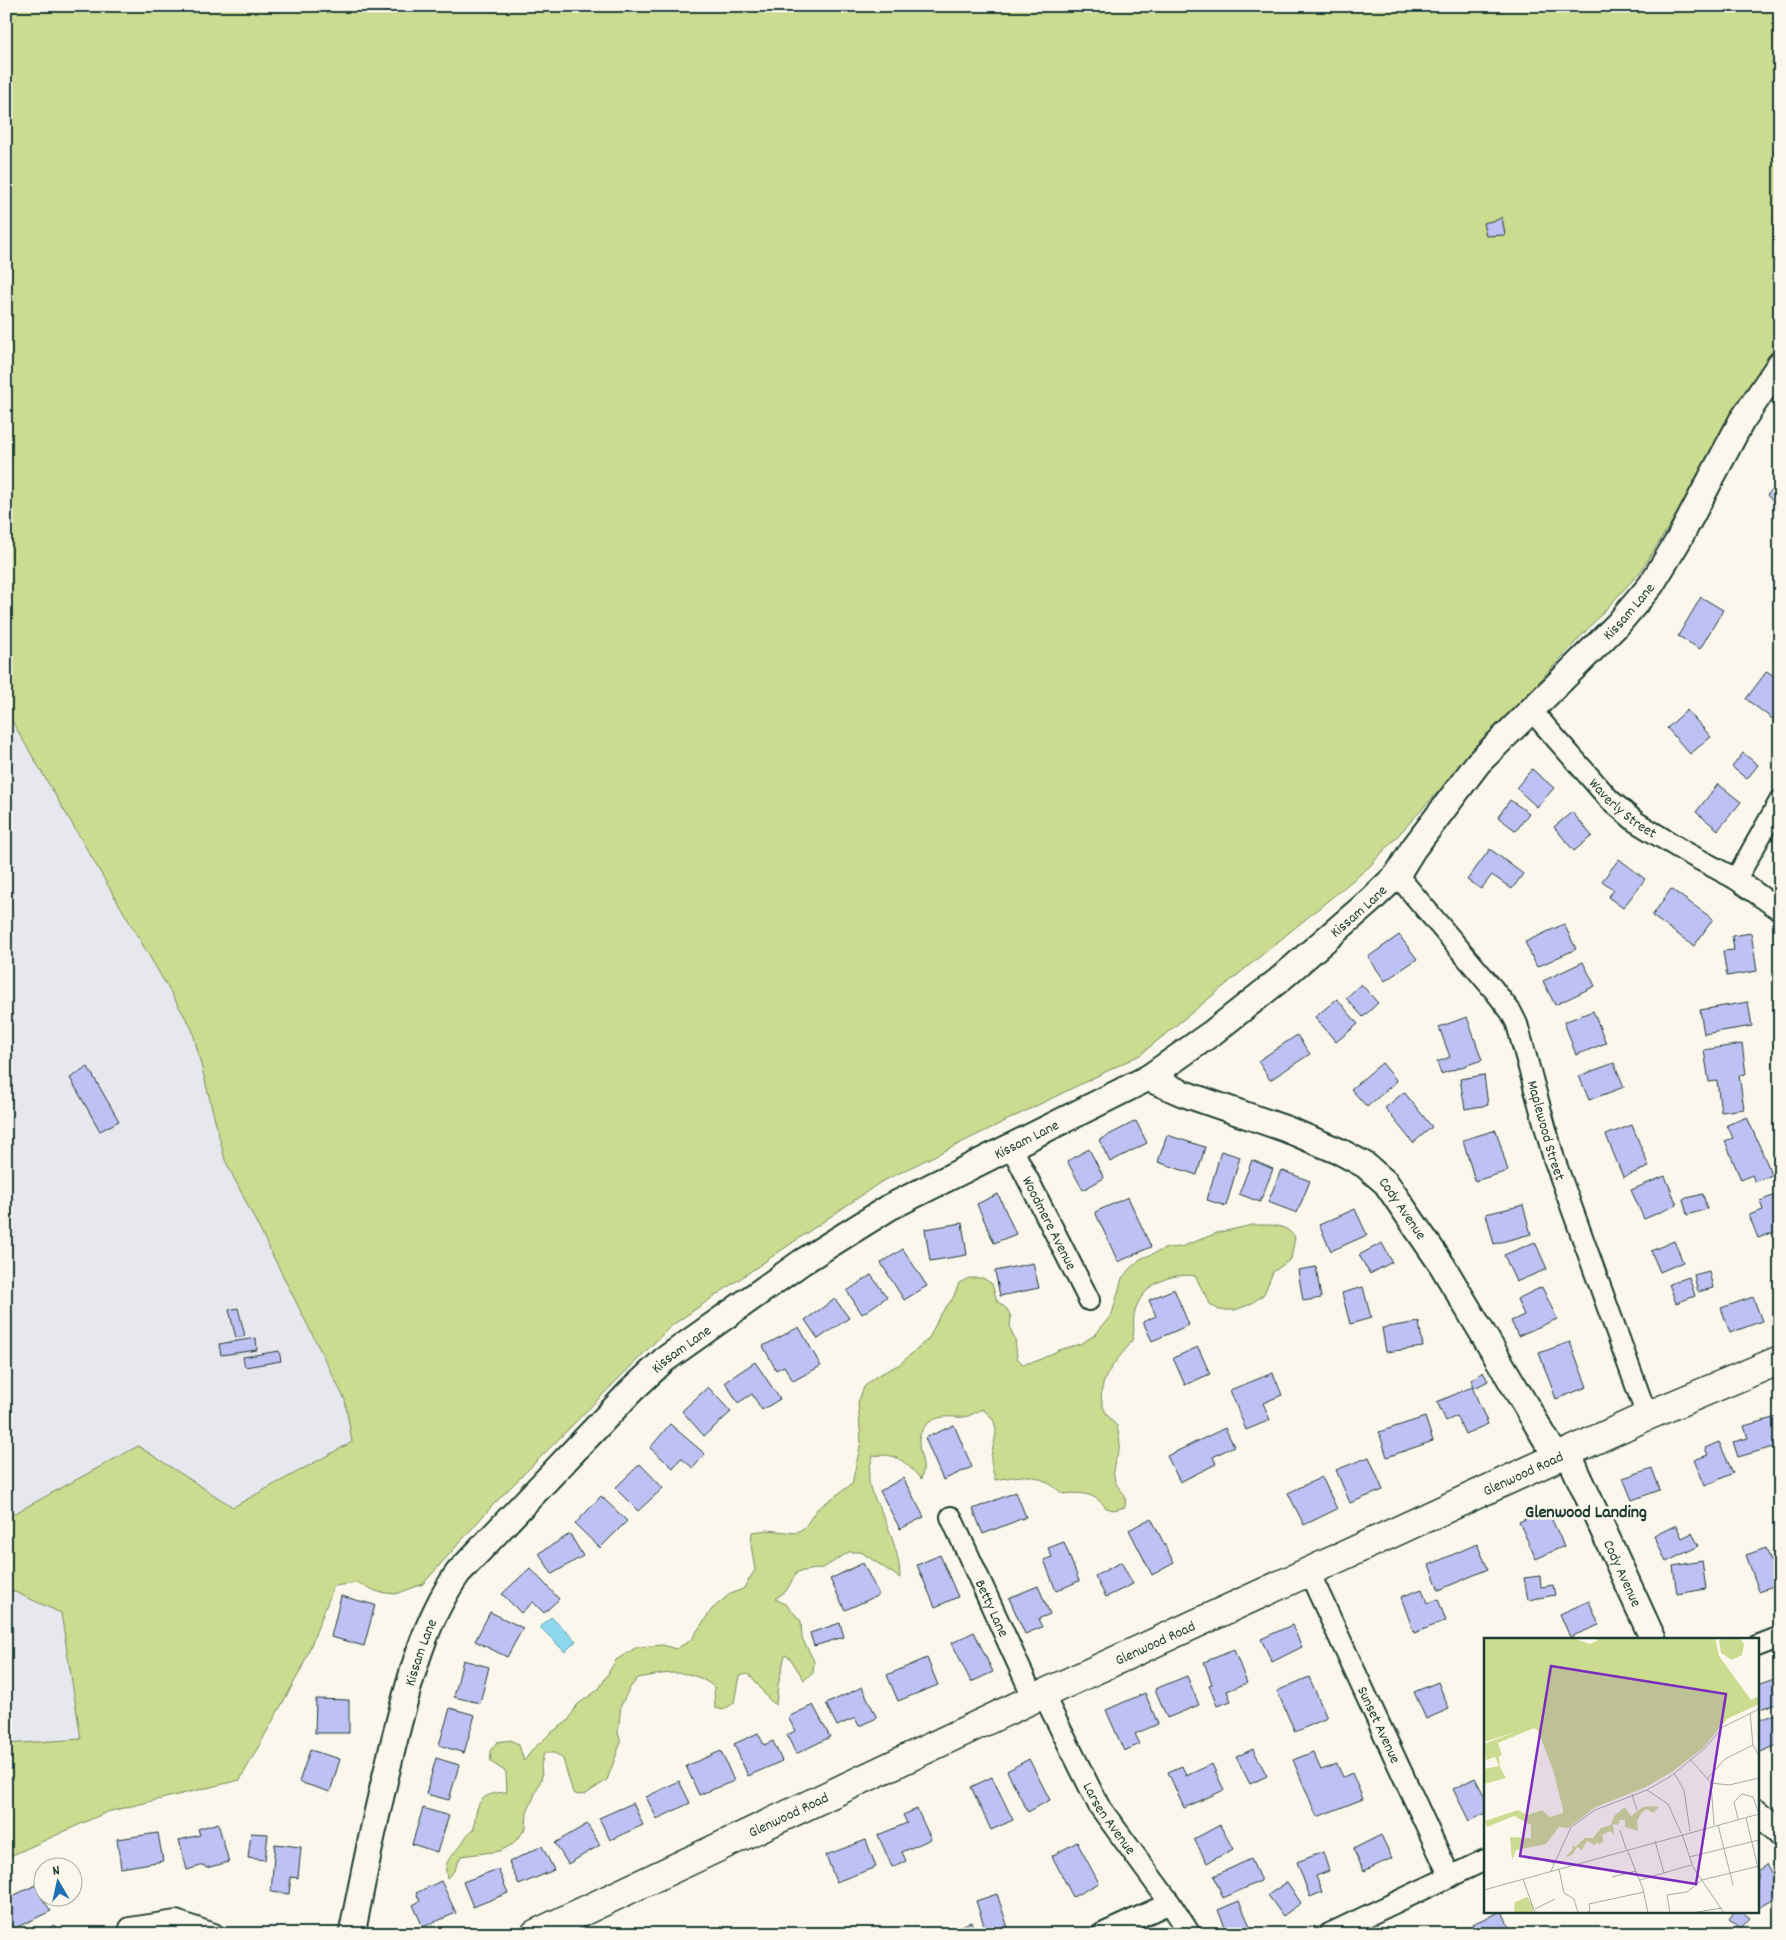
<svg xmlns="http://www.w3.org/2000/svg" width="1786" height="1940" viewBox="0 0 1786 1940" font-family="Dekko,sans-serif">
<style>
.built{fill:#e9e7ee}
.green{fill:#cbdb8f;stroke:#758c62}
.water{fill:#8ed8ef;stroke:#629aa4}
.building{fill:#bec1f3;stroke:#1f3d34}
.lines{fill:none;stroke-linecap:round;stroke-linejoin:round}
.minor-casing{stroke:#1f3d34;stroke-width:24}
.tertiary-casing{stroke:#1f3d34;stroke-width:29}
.secondary-casing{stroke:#1f3d34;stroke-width:31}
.minor{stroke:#fbf7ec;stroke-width:20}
.tertiary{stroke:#fbf7ec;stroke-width:25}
.secondary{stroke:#fbf7ec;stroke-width:28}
.labels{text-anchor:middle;stroke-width:5;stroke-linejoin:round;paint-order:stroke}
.street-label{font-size:15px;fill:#1f3d34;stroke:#fbf7ec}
.quarter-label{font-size:18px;font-weight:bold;fill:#1f3d34;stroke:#fbf7ec}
.inset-road{fill:none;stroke:#a3ada2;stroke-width:1}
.view{fill:#7b2cbf;fill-opacity:0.15;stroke:#7b2cbf;stroke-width:2.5}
.inset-edge{fill:none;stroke:#1f3d34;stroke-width:2.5}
</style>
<rect width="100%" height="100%" fill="#fbf7ec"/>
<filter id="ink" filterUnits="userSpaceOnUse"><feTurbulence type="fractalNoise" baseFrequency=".02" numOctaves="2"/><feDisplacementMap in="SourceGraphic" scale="10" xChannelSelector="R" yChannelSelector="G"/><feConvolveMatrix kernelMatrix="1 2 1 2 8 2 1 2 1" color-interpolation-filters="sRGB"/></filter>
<g filter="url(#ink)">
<path class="built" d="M6,663L420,1381L352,1442L233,1507L61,1613L81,1739L6,1753Z"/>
<g class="green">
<path d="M6,6H1780V349L1641,571L1369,867L1140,1055L881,1182L671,1326L492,1506L423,1584L396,1594L378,1592L358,1583L334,1586L302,1668L240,1780L107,1812L6,1858V1744L81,1739L61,1613L6,1588V1518L138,1446L233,1507L352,1442L345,1400L225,1160L192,1029L6,711Z"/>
<path d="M1252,1225C1268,1225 1285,1223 1295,1237L1291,1259L1273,1272L1264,1294L1251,1304L1235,1310H1219L1210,1304L1195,1276C1170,1272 1142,1285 1135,1311C1132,1320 1135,1329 1133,1337C1132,1343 1124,1351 1120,1356C1101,1379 1091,1402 1117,1426C1118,1432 1120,1439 1120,1445C1118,1459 1110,1463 1115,1480C1118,1492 1128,1490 1125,1507L1114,1510L1106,1508C1096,1493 1080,1492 1063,1494C1036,1472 1029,1474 995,1480C994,1473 990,1463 991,1456C995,1436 1003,1424 982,1409C976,1412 970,1416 964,1417C957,1418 951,1416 944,1417C931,1418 919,1428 919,1442C919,1459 927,1461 921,1479C905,1462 897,1452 873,1456C862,1490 875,1494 886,1522C893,1541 900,1558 900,1578L861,1552H849L823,1568L797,1572L786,1591L775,1599L786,1604L801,1621L802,1638L814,1661L813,1673L804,1680L790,1658L785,1655L778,1685L776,1705C763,1697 760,1683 748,1674L739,1676L734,1703L723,1710L715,1708L714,1687C690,1667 666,1673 638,1678L629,1689L621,1705L618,1733L621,1742L607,1780L586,1794L578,1795L573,1793L563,1759L555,1753H544L541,1765L542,1777L527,1813L526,1828L513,1844L500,1851L461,1856L454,1871L447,1878C443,1862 450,1858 459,1847C465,1840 466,1834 474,1829C476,1803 479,1793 507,1792L506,1772L491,1762L490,1751L497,1742L511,1740L519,1745L524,1761L533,1749L552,1732L568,1721L577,1705L599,1689L616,1660L637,1647L663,1645L676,1649L691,1640L712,1609L730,1594L743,1589L755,1570L751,1545L752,1532L768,1530L796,1533L805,1527L817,1509L852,1484L861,1442L858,1402L864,1387L875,1377L900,1364L929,1338L940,1315L953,1298L959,1283L969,1278H983L992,1284L997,1301L1007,1309L1011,1317L1010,1328L1015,1339L1017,1358L1023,1364L1037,1361L1059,1350L1080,1344L1095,1335L1112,1314L1122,1278L1140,1259L1167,1248L1181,1247L1217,1233Z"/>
</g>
<path class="water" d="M551,1617L576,1641L565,1652L540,1627Z"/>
<g class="building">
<path d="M1502,217L1505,235L1486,236L1483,223L1497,220Z"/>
<path d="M1780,483V509L1767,495Z"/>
<path d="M1701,597L1723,610L1700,649L1678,636Z"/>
<path d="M1767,671L1780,681V712L1774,720L1746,699Z"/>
<path d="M1687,710L1711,737L1690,754L1667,728Z"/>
<path d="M1743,753L1758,765L1747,779L1732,767Z"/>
<path d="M1532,769L1554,788L1537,807L1516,788Z"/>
<path d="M1718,784L1741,802L1718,830L1696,812Z"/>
<path d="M1510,800L1529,813L1516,831L1498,817Z"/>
<path d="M1572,812L1592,836L1574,851L1554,827Z"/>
<path d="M1490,849L1523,874L1512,889L1492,875L1481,889L1467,880Z"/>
<path d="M1619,859L1645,879L1623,908L1608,897L1614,890L1602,881Z"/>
<path d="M1671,889L1713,919L1694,946L1652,916Z"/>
<path d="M1564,924L1576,949L1537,967L1525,942Z"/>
<path d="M1751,933L1757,971L1727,976L1723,951L1734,950L1732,936Z"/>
<path d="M1399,935L1417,959L1385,981L1368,957Z"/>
<path d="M1583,962L1595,986L1555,1005L1543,981Z"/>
<path d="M1361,984L1378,1003L1363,1017L1346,998Z"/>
<path d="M1337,999L1358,1024L1336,1042L1315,1017Z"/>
<path d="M1748,1002L1752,1026L1704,1034L1700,1010Z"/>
<path d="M1593,1011L1606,1043L1576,1055L1564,1022Z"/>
<path d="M1467,1017L1482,1060L1441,1074L1437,1062L1450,1057L1439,1027Z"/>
<path d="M1297,1035L1310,1054L1270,1080L1258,1061Z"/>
<path d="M1742,1044L1746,1074L1739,1075L1744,1109L1721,1112L1717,1081L1709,1082L1704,1050Z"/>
<path d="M1382,1063L1397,1081L1367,1107L1351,1089Z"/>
<path d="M1614,1063L1624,1087L1589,1100L1579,1076Z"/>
<path d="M88,1067L119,1121L100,1131L70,1078Z"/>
<path d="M1484,1075L1488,1105L1465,1109L1460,1079Z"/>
<path d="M1404,1092L1432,1127L1413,1143L1385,1108Z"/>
<path d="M1747,1117L1772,1175L1755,1182L1752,1175L1741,1180L1725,1141L1733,1138L1727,1125Z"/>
<path d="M1136,1121L1147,1143L1110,1162L1099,1140Z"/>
<path d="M1632,1125L1649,1167L1623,1177L1606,1135Z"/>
<path d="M1496,1130L1508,1171L1475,1181L1463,1140Z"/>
<path d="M1167,1135L1205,1147L1197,1175L1158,1162Z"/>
<path d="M1089,1149L1104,1178L1083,1190L1067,1161Z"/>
<path d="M1221,1151L1240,1157L1226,1206L1207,1200Z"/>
<path d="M1252,1160L1273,1169L1260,1202L1239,1194Z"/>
<path d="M1281,1170L1310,1181L1297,1213L1268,1202Z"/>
<path d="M1665,1176L1677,1205L1644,1219L1631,1190Z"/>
<path d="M1780,1193V1230L1758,1238L1749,1215L1763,1210L1760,1201Z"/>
<path d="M998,1194L1016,1234L994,1243L977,1204Z"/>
<path d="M1703,1194L1707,1209L1687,1215L1683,1199Z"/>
<path d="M1128,1197L1151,1247L1118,1262L1095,1212Z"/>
<path d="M1523,1205L1531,1234L1494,1244L1486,1214Z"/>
<path d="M1355,1209L1367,1235L1331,1251L1319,1225Z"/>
<path d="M962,1223L967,1255L930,1261L925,1229Z"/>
<path d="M1674,1241L1683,1262L1660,1272L1651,1251Z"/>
<path d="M1535,1242L1547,1269L1516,1282L1504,1255Z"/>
<path d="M1382,1243L1392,1262L1370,1274L1359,1255Z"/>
<path d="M903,1249L927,1286L904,1300L881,1263Z"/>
<path d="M1033,1263L1039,1288L1000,1296L995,1271Z"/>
<path d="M1316,1267L1321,1298L1303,1301L1298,1270Z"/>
<path d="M1709,1271L1713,1288L1698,1292L1694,1275Z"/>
<path d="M871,1275L887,1297L862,1314L847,1291Z"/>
<path d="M1689,1277L1695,1296L1676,1303L1669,1284Z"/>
<path d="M1363,1287L1371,1318L1350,1324L1342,1293Z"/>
<path d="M1542,1287L1557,1319L1518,1336L1511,1321L1524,1315L1517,1299Z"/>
<path d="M1174,1289L1189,1325L1152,1341L1143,1322L1156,1316L1149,1300Z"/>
<path d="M1753,1297L1762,1321L1730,1333L1721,1308Z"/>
<path d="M835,1299L849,1318L818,1339L805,1320Z"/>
<path d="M238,1308L245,1336L236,1338L229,1310Z"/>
<path d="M1419,1322L1423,1347L1386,1352L1382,1328Z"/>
<path d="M799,1327L821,1366L793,1381L784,1366L776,1370L763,1346Z"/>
<path d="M256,1338L257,1350L221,1355L219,1344Z"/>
<path d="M1570,1342L1587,1387L1556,1399L1539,1353Z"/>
<path d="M1198,1347L1210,1374L1185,1385L1173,1358Z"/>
<path d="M279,1351L281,1361L245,1367L243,1357Z"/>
<path d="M755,1362L780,1399L762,1410L752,1394L738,1403L725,1382Z"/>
<path d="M1483,1372L1488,1381L1475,1388L1471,1380Z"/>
<path d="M1273,1373L1282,1395L1263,1403L1270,1420L1246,1430L1230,1390Z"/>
<path d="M708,1387L731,1412L704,1436L682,1411Z"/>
<path d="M1472,1387L1488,1424L1465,1434L1457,1416L1446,1421L1437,1402Z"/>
<path d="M1780,1416V1445L1738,1457L1733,1442L1748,1438L1744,1426Z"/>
<path d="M1425,1417L1433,1441L1387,1457L1379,1432Z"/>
<path d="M670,1424L705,1454L693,1468L681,1458L673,1468L650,1448Z"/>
<path d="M954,1425L972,1467L943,1480L925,1438Z"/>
<path d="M1225,1428L1234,1446L1213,1457L1216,1464L1180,1482L1167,1456Z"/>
<path d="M1719,1442L1733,1473L1705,1486L1694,1460L1708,1455L1705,1448Z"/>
<path d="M1369,1457L1383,1490L1350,1503L1336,1470Z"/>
<path d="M640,1464L663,1488L638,1511L615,1488Z"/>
<path d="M1652,1468L1660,1490L1632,1500L1623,1478Z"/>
<path d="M1322,1477L1337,1509L1304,1525L1288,1493Z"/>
<path d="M903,1478L924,1517L900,1529L880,1491Z"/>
<path d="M1016,1492L1026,1517L983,1534L973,1509Z"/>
<path d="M601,1496L627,1521L600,1548L575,1524Z"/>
<path d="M1547,1509L1564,1546L1536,1559L1519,1522Z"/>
<path d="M1151,1518L1174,1563L1152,1575L1129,1530Z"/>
<path d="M1676,1525L1682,1538L1692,1533L1699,1546L1666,1562L1654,1536Z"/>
<path d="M570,1534L583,1556L552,1574L539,1553Z"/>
<path d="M1064,1542L1079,1581L1056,1591L1044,1560L1052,1557L1048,1548Z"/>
<path d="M1477,1544L1488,1569L1439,1590L1429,1565Z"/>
<path d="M1766,1548L1779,1584L1759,1591L1746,1555Z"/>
<path d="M940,1555L958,1597L935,1607L917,1565Z"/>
<path d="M1702,1561L1706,1589L1677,1594L1673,1566Z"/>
<path d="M1121,1562L1133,1584L1106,1597L1095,1576Z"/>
<path d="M863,1563L879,1595L845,1610L830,1579Z"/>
<path d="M530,1568L559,1599L544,1613L533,1602L521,1613L502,1594Z"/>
<path d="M1540,1576L1541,1587L1553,1585L1555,1595L1528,1600L1524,1578Z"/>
<path d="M1038,1586L1050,1614L1038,1619L1042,1627L1025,1634L1009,1598Z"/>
<path d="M1422,1589L1427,1603L1438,1599L1446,1621L1414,1633L1401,1597Z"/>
<path d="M341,1596L375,1605L364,1646L331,1637Z"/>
<path d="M1589,1601L1599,1625L1570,1637L1560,1614Z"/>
<path d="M490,1612L523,1628L507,1657L475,1641Z"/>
<path d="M840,1623L844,1637L814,1646L810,1633Z"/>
<path d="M1292,1625L1302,1647L1272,1662L1261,1639Z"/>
<path d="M974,1632L993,1672L971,1682L952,1643Z"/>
<path d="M1234,1650L1247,1683L1227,1691L1231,1701L1217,1706L1209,1685L1212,1684L1204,1662Z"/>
<path d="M927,1658L938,1685L898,1701L887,1675Z"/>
<path d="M463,1660L489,1667L480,1703L454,1697Z"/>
<path d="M1187,1676L1199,1705L1167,1718L1155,1689Z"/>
<path d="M1309,1677L1327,1718L1295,1732L1277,1691Z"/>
<path d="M1780,1677V1702L1757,1710V1685Z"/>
<path d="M1438,1682L1449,1709L1426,1719L1414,1692Z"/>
<path d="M862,1687L877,1718L859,1726L855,1718L837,1726L826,1704Z"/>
<path d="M1145,1693L1158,1724L1135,1734L1140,1744L1124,1751L1106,1710Z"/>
<path d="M316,1699L349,1700V1733H315Z"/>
<path d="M813,1705L830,1737L796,1754L787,1735L795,1731L788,1717Z"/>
<path d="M450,1708L475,1715L464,1753L439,1745Z"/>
<path d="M1780,1712V1744L1758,1753L1757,1721Z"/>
<path d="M758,1733L764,1745L773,1741L782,1761L748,1776L734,1744Z"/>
<path d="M1253,1749L1267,1776L1250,1784L1236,1757Z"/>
<path d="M310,1750L340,1759L330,1792L299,1782Z"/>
<path d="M721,1751L734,1781L699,1795L686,1766Z"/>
<path d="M1313,1752L1321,1770L1337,1764L1343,1777L1352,1773L1363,1799L1317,1817L1293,1760Z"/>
<path d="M436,1758L459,1765L449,1800L426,1794Z"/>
<path d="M1029,1759L1050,1800L1028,1812L1007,1771Z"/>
<path d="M1212,1764L1224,1790L1184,1808L1168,1772L1182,1766L1186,1776Z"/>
<path d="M992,1777L1013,1820L991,1830L971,1787Z"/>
<path d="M1475,1778L1485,1797V1813L1469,1821L1453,1789Z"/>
<path d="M679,1781L690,1803L657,1819L646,1797Z"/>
<path d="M633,1803L643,1825L610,1840L599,1818Z"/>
<path d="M423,1808L449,1816L437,1852L412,1844Z"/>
<path d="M917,1809L931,1839L902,1852L906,1861L892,1867L878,1835L907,1823L903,1815Z"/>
<path d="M218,1823L229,1862L206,1868L204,1865L187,1870L179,1840L200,1835L198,1829Z"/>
<path d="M587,1824L600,1845L568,1864L555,1843Z"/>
<path d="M1220,1825L1233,1849L1207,1863L1194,1839Z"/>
<path d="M158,1833L163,1861L121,1868L117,1839Z"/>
<path d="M251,1833L268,1834L265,1860L248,1858Z"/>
<path d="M1381,1835L1392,1858L1364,1871L1353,1849Z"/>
<path d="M866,1840L876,1867L836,1882L826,1855Z"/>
<path d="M1077,1842L1099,1883L1073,1897L1052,1856Z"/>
<path d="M275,1844L301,1847L298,1878L291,1877L289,1894L271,1892Z"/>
<path d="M542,1846L554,1870L519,1885L509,1862Z"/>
<path d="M1323,1852L1329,1871L1316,1876L1322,1892L1310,1897L1297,1862Z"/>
<path d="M1251,1859L1261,1881L1223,1898L1214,1876Z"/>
<path d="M1766,1865L1780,1888V1896L1757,1909V1871Z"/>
<path d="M498,1869L508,1893L473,1907L463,1882Z"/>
<path d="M441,1881L456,1913L423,1927L413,1905L420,1901L416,1893Z"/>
<path d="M1287,1882L1301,1903L1283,1916L1268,1895Z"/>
<path d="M38,1884L42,1898L51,1911L13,1929L6,1916V1899Z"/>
<path d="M997,1894L1010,1934H987L976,1901Z"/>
<path d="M1239,1901L1250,1926L1228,1934L1218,1910Z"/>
<path d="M1502,1911L1512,1934H1476L1472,1924Z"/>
<path d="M1735,1911H1741L1750,1918L1741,1928L1729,1919Z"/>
<path d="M971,1922L976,1934H941Z"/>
<path d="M54,1925L59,1934H38Z"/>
</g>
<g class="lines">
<defs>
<g id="minor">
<path id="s1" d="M1531,710L1609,799L1636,822L1687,853L1736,879L1780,910"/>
<path id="s2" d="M1397,875L1494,990L1511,1012L1517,1024L1554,1159L1647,1416"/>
<path d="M1736,879L1780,801"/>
<path id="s3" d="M1011,1146L1089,1300"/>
<path id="s4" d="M951,1517L1034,1699"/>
<path id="s5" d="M1309,1572L1450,1877"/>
<path d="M1757,1646L1780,1637"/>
<path id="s6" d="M1043,1694L1099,1806L1170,1903L1190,1934"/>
<path d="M130,1928L176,1921L214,1934"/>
<path d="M1102,1934L1170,1903"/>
<path d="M1329,1934L1485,1860"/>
</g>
<g id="tertiary">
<path id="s7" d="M1148,1078L1182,1093L1286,1129L1341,1152L1365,1165L1386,1183L1442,1265L1557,1458"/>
<path id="s8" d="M1568,1453L1653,1639"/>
<path d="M1757,1812L1780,1834"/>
<path id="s9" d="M352,1934C365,1867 379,1800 396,1734C410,1678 425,1620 458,1573L631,1391L664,1360L802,1262L890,1207L1148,1078L1212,1033L1279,980L1370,901L1397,875L1413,849L1478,763L1618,624L1651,585L1678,541L1741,422L1780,364"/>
</g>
<g id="secondary">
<path id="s10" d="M535,1934L1043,1694L1647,1416L1780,1360"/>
</g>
</defs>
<use href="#minor" class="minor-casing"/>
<use href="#tertiary" class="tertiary-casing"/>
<use href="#secondary" class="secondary-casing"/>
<use href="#minor" class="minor"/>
<use href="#tertiary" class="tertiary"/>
<use href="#secondary" class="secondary"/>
</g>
</g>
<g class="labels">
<g class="street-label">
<text dy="5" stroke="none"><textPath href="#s9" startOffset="1910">Kissam Lane</textPath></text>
<text dy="5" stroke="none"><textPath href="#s1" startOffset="135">Waverly Street</textPath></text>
<text dy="5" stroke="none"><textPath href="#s9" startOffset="1505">Kissam Lane</textPath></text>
<text dy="5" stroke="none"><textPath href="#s2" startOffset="302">Maplewood Street</textPath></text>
<text dy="5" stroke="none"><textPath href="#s9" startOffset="1100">Kissam Lane</textPath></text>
<text dy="5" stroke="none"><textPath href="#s7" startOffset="292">Cody Avenue</textPath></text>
<text dy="5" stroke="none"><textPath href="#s3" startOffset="86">Woodmere Avenue</textPath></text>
<text dy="5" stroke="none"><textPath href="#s9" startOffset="695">Kissam Lane</textPath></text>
<text dy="5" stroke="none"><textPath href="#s10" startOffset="1090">Glenwood Road</textPath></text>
<text dy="5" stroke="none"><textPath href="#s8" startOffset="132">Cody Avenue</textPath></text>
<text dy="5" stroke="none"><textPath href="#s4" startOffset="100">Betty Lane</textPath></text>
<text dy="5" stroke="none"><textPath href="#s10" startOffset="685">Glenwood Road</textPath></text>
<text dy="5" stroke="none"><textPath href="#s9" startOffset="290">Kissam Lane</textPath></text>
<text dy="5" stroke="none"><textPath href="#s5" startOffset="168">Sunset Avenue</textPath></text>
<text dy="5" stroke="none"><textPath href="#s10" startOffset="280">Glenwood Road</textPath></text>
<text dy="5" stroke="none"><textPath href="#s6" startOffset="141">Larsen Avenue</textPath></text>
</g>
<g class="quarter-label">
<text x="1586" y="1517">Glenwood Landing</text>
</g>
</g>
<g transform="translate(1484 1638)">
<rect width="275" height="275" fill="#fbf7ec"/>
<path d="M0,0H89L106,6L113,3V0H231L235,18L267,62L275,58V66L243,81L219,110L188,134L162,149L112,169L84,190L75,189L62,206L32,212L28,222L26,199L47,200V187L30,178L3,189L1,183L34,172L43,177L58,172L66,179L79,175V171L69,132L54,93L50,90L14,105L18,117L15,118L16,129L22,140L0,146V131L15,128L11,119L2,122L0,106L31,94L0,104ZM238,0H256L260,6L258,17L248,22L237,15L235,3ZM170,168L175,169L169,175L163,171L158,174L153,183L154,193L141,189V182H136L134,187L129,186L130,197L126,193L118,197L120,205L118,203L116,207L113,204L111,207L103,203L98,212L93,209L88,217L81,219L89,211L88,207L91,209L101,200H109L117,190L127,187L130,178L141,169L147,178L159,169ZM43,259L49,268V275H30L31,264Z" fill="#cbdb8f"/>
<path class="inset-road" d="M266,75L269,107L275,118M206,121L227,145L230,187M190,135L200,152L206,193M223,141L241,121L269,107M227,145L245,147L275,140M163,152L184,166L197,195M148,156L153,172M258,156L269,159L275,176M262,180L275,234M254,181L250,164L258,156M234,187L249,247M136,192L142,211M198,196L209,229L240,275M171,203L180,235M143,211L159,251L164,275M49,219L70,225M205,219L275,202M75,231L80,255L90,261L94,275M67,233L87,189L111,172L163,152L187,138L220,111L239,89L275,71M128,239L152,233M39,241L51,275M156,242L207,227M0,252L275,176M51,271L71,261M101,275L106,273L105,266L160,254M186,275L183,257L203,254L218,242L275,228M207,275L238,270"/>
<path class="view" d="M67,28L242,56L212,246L36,218Z"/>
<rect width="275" height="275" class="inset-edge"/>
</g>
<rect width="1786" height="1940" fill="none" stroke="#fbf7ec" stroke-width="25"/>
<rect x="12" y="12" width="1761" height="1915" fill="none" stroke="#1f3d34" stroke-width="2" filter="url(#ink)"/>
<g transform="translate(58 1882) rotate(351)"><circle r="24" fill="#fbf7ec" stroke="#a3ada2"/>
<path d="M0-4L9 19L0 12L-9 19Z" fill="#1f6fb2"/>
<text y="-8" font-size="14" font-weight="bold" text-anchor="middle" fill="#1f3d34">N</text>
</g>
</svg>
